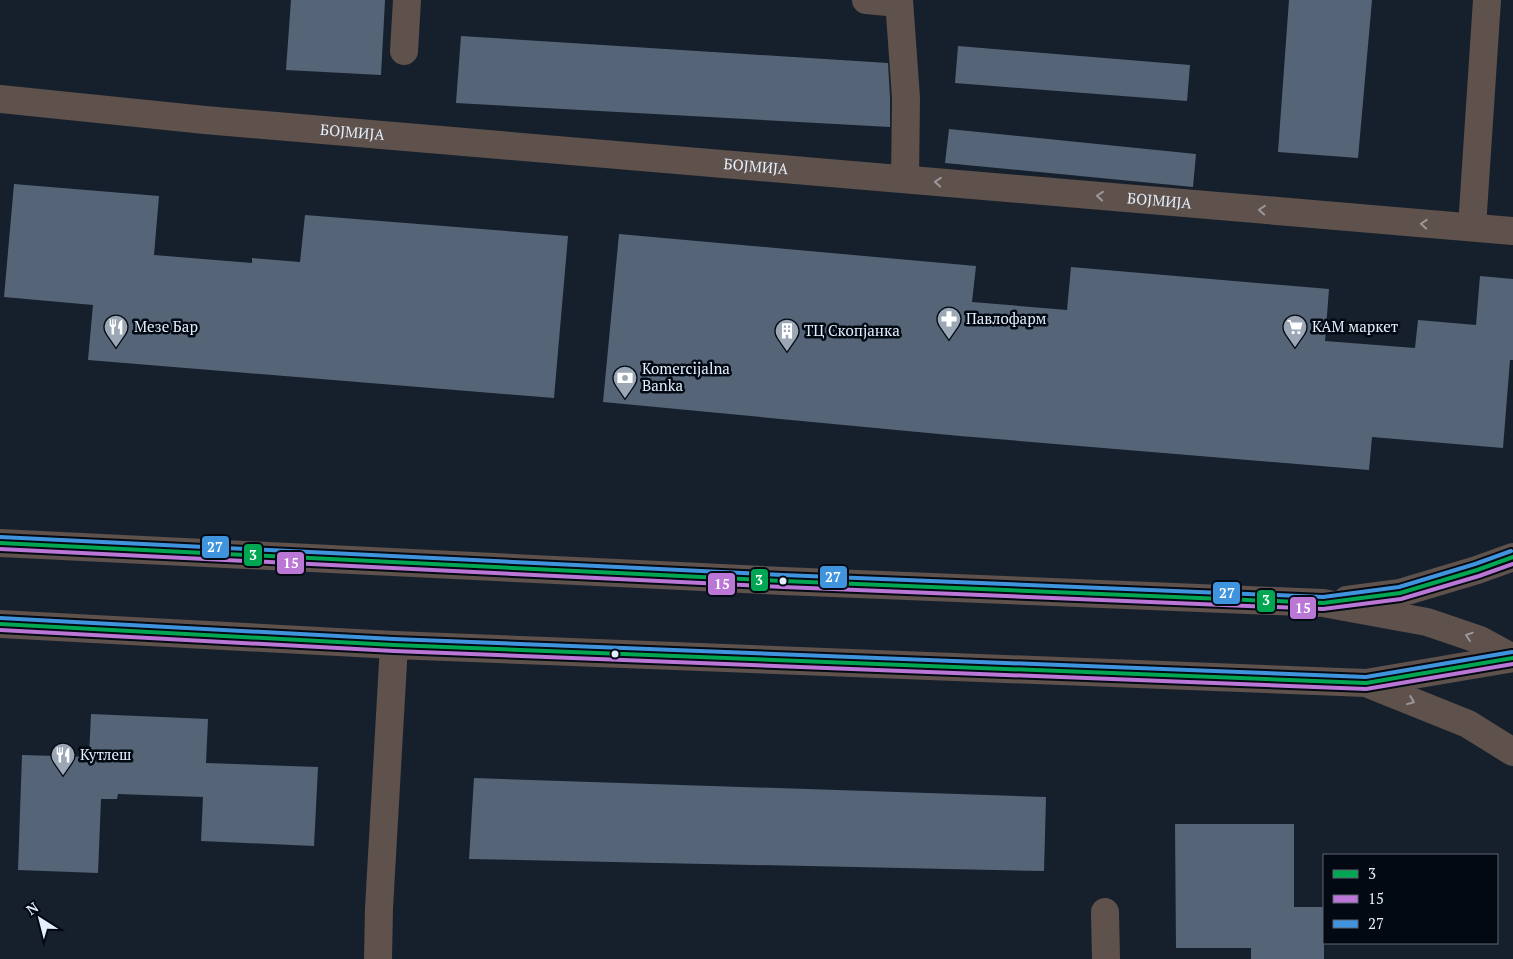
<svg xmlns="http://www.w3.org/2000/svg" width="1513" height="959" viewBox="0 0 1513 959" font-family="'PT Serif',serif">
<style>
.building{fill:#556477}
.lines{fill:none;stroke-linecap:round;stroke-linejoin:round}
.minor{stroke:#5f514b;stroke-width:28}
.tertiary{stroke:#5f514b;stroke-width:28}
.bus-1-casing{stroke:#030912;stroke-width:8}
.bus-2-casing{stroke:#030912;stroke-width:8}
.bus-3-casing{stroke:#030912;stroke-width:8}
.bus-1{stroke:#00a651;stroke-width:4}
.bus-2{stroke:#ba77d6;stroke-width:4}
.bus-3{stroke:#4094de;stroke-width:4}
.oneway{stroke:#9a989c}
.bus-dot{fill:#e3effe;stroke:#030912;stroke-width:2}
.labels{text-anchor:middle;stroke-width:5;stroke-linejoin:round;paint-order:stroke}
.street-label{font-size:15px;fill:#e3effe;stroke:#030912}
.poi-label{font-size:15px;fill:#e3effe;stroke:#030912;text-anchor:start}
.line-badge{stroke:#030912;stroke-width:2}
.badge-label{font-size:14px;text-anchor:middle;font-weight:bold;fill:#fff}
</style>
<rect width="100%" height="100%" fill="#16202c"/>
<g class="building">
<path d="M291,0H385L381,75L286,70Z"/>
<path d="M1289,0H1372L1358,158L1278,152Z"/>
<path d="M461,36L888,63L890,98V127L456,103Z"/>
<path d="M958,46L1190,65L1187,101L955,83Z"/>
<path d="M949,129L1196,154L1193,187L945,163Z"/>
<path d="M14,184L159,196L154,255L252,263V258L300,262L305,215L568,236L554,398L88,360L93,305L4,297Z"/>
<path d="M619,234L976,266L972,302L1067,310L1071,267L1329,289L1325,341L1415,348L1418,320L1476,325L1480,276L1513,279V360H1510L1503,448L1372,437L1369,470L960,436L603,402Z"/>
<path d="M91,714L208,719L206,763L318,767L314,846L201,841L203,797L118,794L117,799H101L98,873L18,870L22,755L89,757Z"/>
<path d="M474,778L1046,797L1044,871L469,859Z"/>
<path d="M1175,824H1294V907H1324V959H1251V948H1176Z"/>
</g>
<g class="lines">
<g class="minor">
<path d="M866,0L899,3"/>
<path d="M899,0L906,98L905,179"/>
<path d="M404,51L407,0"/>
<path id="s1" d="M0,99L205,120L1513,231"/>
<path d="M1472,227L1487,0"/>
<path d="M1105,912L1106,959"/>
<path d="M378,959L379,908L394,645"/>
</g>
<g class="tertiary">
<path d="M0,543L783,581L1323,603L1427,622L1480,640L1513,658"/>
<path d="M1347,600L1400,593L1477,570L1513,557"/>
<path d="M0,624L394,645L1366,683L1513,658"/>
<path d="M1366,683L1468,724L1513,752"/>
</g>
<defs>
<g id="bus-1">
<path d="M0,543L783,581L1323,603L1400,593L1477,570L1513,557"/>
<path d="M0,624L394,645L1366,683L1513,658"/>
</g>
<g id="bus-2">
<path d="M0,549L783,587L1323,609L1401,599L1479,576L1513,564"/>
<path d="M0,630L394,651L1366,689L1513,664"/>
</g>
<g id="bus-3">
<path d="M0,537L783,575L1323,597L1399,587L1475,564L1511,551"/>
<path d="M0,618L394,639L1366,677L1512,652"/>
</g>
</defs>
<use href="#bus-1" class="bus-1-casing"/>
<use href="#bus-2" class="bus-2-casing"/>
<use href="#bus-3" class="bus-3-casing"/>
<use href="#bus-1" class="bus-1"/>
<use href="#bus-2" class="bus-2"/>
<use href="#bus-3" class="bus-3"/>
</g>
<defs><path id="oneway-chevron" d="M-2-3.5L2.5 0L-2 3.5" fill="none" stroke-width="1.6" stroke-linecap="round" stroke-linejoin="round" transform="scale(1.25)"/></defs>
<g class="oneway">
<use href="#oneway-chevron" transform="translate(938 182) rotate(-175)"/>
<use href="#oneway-chevron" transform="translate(1100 196) rotate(-175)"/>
<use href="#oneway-chevron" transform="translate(1262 210) rotate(-175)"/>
<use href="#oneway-chevron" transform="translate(1424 224) rotate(-176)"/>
<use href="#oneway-chevron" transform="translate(1469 636) rotate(-161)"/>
<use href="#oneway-chevron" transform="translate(1411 701) rotate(22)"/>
</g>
<defs>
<symbol id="pharmacy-pin" viewBox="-11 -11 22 30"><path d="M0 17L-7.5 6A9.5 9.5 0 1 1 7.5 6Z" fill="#9ba7b4" stroke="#030912"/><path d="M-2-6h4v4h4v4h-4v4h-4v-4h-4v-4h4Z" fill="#fff"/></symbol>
<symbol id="restaurant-pin" viewBox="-11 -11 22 30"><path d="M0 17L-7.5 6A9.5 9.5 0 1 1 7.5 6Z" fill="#9ba7b4" stroke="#030912"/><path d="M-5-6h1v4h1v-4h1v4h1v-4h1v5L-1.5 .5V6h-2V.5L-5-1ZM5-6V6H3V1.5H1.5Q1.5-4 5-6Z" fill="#fff"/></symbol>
<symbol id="supermarket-pin" viewBox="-11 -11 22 30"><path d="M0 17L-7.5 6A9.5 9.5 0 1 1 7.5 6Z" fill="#9ba7b4" stroke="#030912"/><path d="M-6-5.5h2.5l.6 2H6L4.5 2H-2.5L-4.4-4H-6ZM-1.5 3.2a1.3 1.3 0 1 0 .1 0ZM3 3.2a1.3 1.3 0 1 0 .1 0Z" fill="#fff"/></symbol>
<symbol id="building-pin" viewBox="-11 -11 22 30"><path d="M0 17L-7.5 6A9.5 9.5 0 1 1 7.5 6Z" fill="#9ba7b4" stroke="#030912"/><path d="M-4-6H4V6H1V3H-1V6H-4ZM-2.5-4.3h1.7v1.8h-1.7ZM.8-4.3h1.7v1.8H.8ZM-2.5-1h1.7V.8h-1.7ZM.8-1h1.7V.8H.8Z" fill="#fff"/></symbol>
<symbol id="bank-pin" viewBox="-11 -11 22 30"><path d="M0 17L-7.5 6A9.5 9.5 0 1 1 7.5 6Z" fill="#9ba7b4" stroke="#030912"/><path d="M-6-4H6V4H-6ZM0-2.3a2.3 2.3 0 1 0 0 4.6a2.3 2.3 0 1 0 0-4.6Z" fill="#fff"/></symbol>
</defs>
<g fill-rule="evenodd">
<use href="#pharmacy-pin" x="935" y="305" width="28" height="38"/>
<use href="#restaurant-pin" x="102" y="313" width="28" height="38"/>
<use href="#supermarket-pin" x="1281" y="313" width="28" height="38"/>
<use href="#building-pin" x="773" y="317" width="28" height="38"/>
<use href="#bank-pin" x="611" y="364" width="28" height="38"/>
<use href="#restaurant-pin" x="49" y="741" width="28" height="38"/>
</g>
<g class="bus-dot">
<circle cx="783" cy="581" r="4.5"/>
<circle cx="615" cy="654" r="4.5"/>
</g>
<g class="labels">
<g class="street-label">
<text dy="5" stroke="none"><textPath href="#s1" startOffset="354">БОЈМИЈА</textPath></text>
<text dy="5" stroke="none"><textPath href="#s1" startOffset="759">БОЈМИЈА</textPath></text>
<text dy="5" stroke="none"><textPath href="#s1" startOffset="1164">БОЈМИЈА</textPath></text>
</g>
<g class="poi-label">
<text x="966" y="324">Павлофарм</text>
<text x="134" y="332">Мезе Бар</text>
<text x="1312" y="332">KAM маркет</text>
<text x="804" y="336">ТЦ Скопјанка</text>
<text x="642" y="374">Komercijalna<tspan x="642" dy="17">Banka</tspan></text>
<text x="80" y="760">Кутлеш</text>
</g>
</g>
<g class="line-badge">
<rect x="201" y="535" width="29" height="24" rx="5" fill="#4094de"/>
<rect x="243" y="543" width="20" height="24" rx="5" fill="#00a651"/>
<rect x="276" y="551" width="29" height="24" rx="5" fill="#ba77d6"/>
<rect x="819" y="565" width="29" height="24" rx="5" fill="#4094de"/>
<rect x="750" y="568" width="19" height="24" rx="5" fill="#00a651"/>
<rect x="707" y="572" width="29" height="24" rx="5" fill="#ba77d6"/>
<rect x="1212" y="581" width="29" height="24" rx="5" fill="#4094de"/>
<rect x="1256" y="589" width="20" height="24" rx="5" fill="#00a651"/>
<rect x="1289" y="596" width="28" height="24" rx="5" fill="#ba77d6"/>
</g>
<g class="badge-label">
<text x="215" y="552">27</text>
<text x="253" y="560">3</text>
<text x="291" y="568">15</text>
<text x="833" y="582">27</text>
<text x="759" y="585">3</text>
<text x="722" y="589">15</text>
<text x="1227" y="598">27</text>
<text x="1266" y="605">3</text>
<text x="1303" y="613">15</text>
</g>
<rect x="1323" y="854" width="175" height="90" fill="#030912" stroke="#5d6570"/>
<rect x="1333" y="870" width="25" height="8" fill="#00a651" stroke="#5d6570"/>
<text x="1368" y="879" font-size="15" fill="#e3effe">3</text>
<rect x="1333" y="895" width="25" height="8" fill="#ba77d6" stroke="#5d6570"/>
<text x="1368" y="904" font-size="15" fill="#e3effe">15</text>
<rect x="1333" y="920" width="25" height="8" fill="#4094de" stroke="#5d6570"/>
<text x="1368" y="929" font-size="15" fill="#e3effe">27</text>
<g transform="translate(40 919) rotate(324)" stroke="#030912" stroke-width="4" paint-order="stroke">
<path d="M0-4L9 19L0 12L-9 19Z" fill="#e3effe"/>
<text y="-8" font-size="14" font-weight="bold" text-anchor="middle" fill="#e3effe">N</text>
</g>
</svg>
